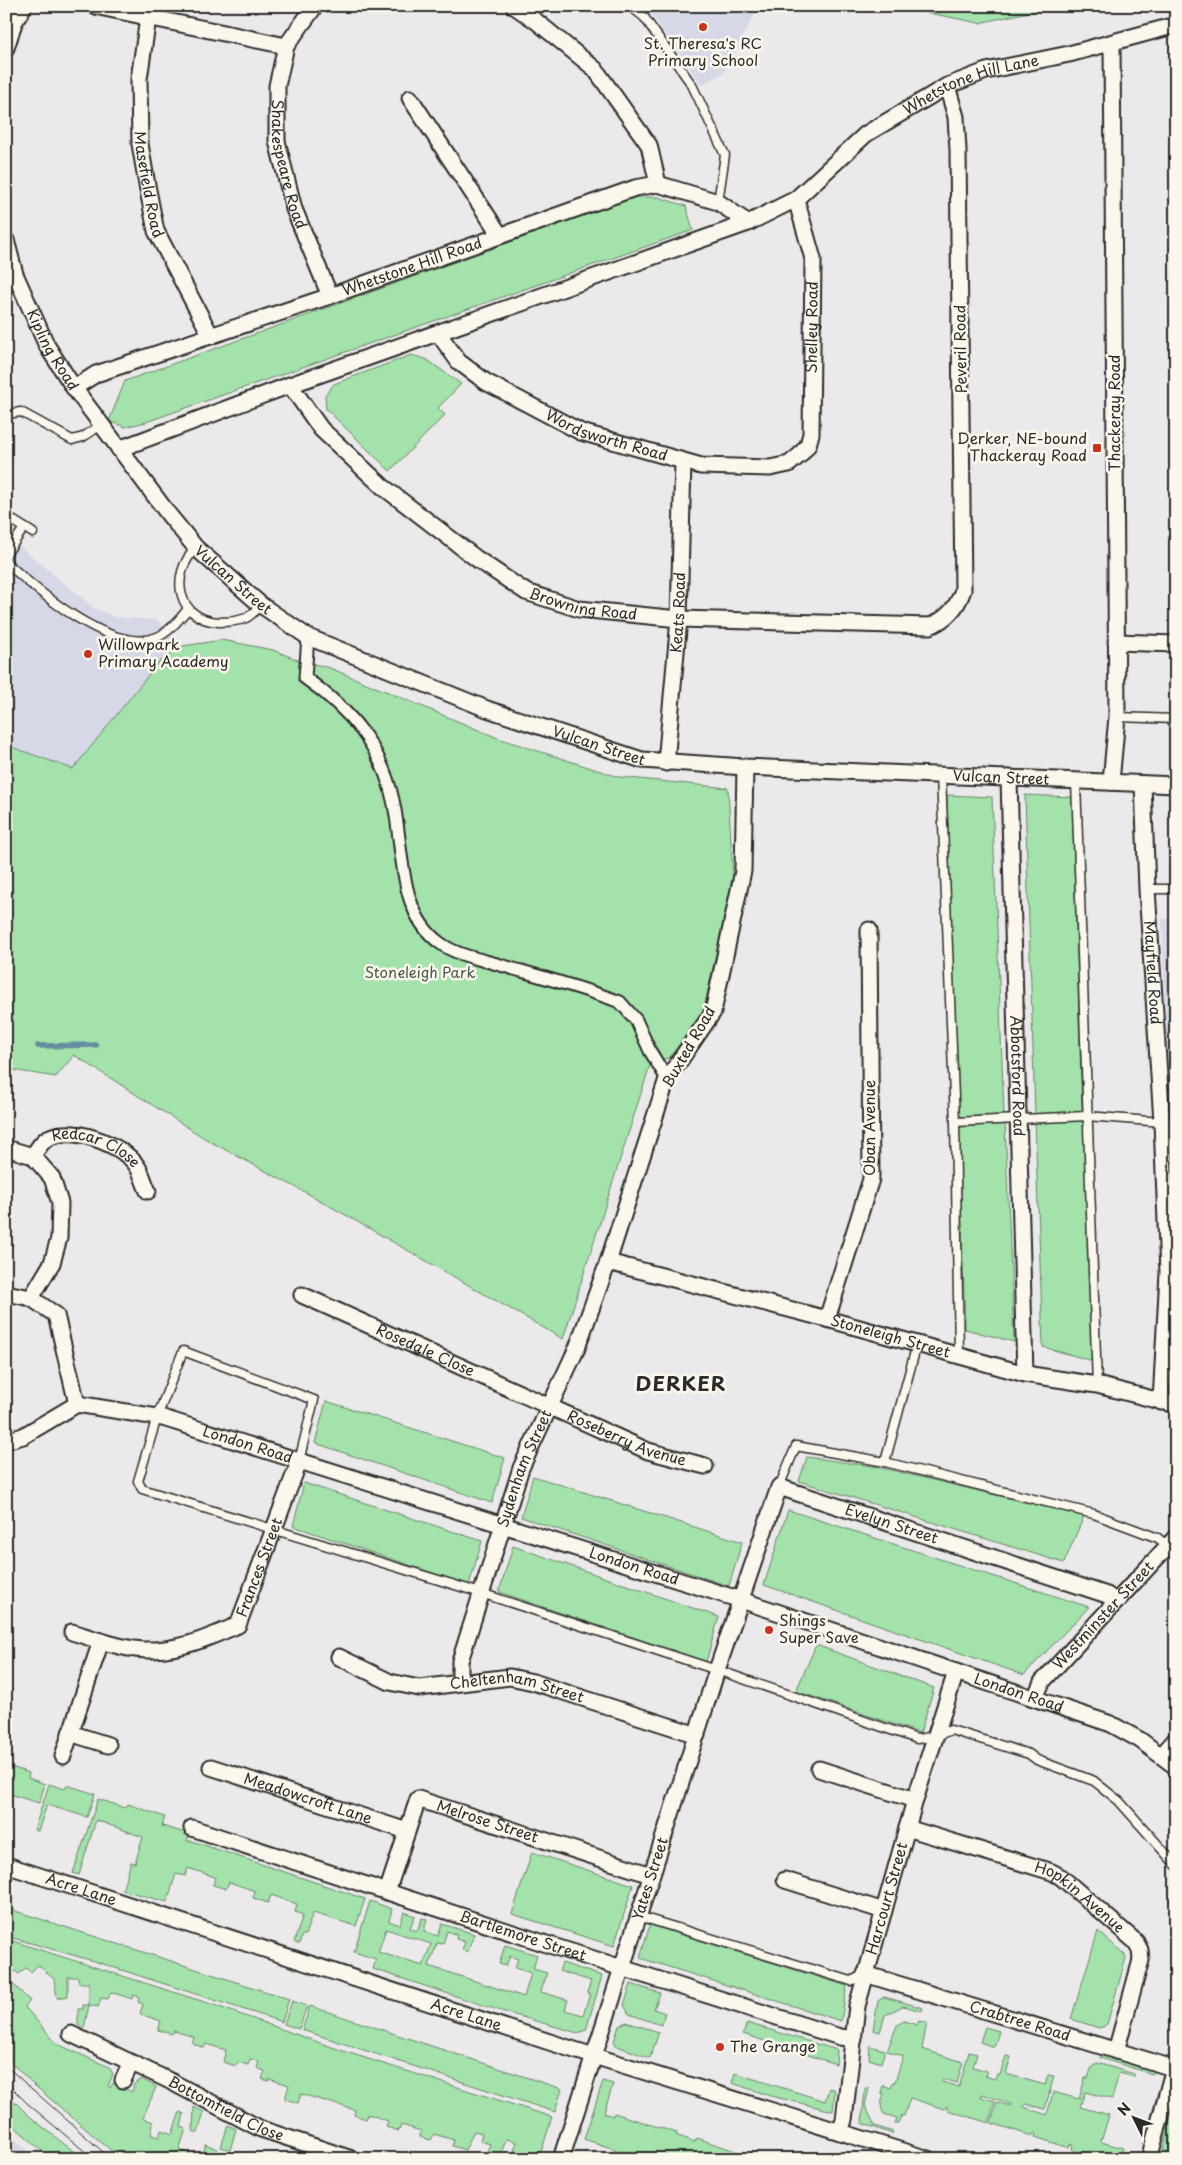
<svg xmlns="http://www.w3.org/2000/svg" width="1182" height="2165" viewBox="0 0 1182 2165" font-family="'Playpen Sans',sans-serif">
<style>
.built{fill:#d7d8e7}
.green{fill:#a3e2aa;stroke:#67866a;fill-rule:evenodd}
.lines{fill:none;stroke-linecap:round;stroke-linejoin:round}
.stream{stroke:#668da1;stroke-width:5.5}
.service-casing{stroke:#2b2b2b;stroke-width:11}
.pedestrian-casing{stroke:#2b2b2b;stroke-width:15}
.minor-casing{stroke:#2b2b2b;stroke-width:19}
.service{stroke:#fbf7ec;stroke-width:8}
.pedestrian{stroke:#fbf7ec;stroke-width:11}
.minor{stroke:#fbf7ec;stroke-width:15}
.tram{stroke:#2b2b2b;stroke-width:1}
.poi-dot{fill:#c8321e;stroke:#fbf7ec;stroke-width:2}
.labels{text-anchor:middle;stroke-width:5;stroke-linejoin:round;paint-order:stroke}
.poi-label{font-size:15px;fill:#2b2b2b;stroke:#fbf7ec;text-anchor:start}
.street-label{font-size:15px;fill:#2b2b2b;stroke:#fbf7ec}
.park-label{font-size:15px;fill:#49594b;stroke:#fbf7ec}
.district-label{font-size:20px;font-weight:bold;letter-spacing:1px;fill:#2b2b2b;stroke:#fbf7ec}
</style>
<rect width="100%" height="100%" fill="#ebe9ea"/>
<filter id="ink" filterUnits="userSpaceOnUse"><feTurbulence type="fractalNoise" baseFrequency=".02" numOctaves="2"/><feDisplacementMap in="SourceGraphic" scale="10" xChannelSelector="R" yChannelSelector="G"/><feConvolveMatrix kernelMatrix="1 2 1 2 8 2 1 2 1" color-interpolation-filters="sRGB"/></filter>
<g filter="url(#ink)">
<g class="built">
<path d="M645,6H759L724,72L702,85Z"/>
<path d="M6,535L94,608L115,617L157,620L183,646L158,663L73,769L6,745Z"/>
<path d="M1162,919H1176V1294H1174Z"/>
<path d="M6,2130L35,2159H6Z"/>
</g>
<g class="green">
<path d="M910,6H1056L979,23L919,11Z"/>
<path d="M635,197H658L686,206L693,230L146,422L125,427L109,421L125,381Z"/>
<path d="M411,355L426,359L461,384L438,408L445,415L390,471L326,409L325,395L334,384Z"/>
<path d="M222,640L273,650L298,660L330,668L498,738L619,777L728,788L733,876L703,1013L669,1058L651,1062L563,1339L314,1197L209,1141L74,1055L56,1077L6,1069V745L73,769L158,663L183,646Z"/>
<path d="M947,795L992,797L1004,1115L957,1117Z"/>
<path d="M1025,795L1072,797L1082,1111L1035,1114Z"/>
<path d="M1084,1118L1093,1361L1043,1347L1035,1120Z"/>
<path d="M1005,1124L1014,1342L965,1329L959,1127Z"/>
<path d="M326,1401L505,1458L492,1503L315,1443Z"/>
<path d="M807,1457L878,1467L1084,1516L1064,1563L799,1481Z"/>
<path d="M533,1476L742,1542L729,1586L521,1517Z"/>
<path d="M304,1483L482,1541L469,1585L293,1526Z"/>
<path d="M788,1510L1089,1607L1024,1675L764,1585Z"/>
<path d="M513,1546L719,1617L706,1662L499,1592Z"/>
<path d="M816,1645L934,1688L920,1733L796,1691Z"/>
<path d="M8,1766L29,1773L28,1778L45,1784L39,1803L6,1793Z"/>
<path d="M49,1784L65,1789L67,1785L95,1794L87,1817L47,1805L38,1831L34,1830Z"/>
<path d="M98,1799L126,1808L128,1804L165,1817L162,1826L189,1834L187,1841H192L365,1899L356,1926L313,1913L305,1935H302L299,1944L294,1942L303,1915L295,1912L297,1904L271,1895L268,1903L253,1898L255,1891L229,1882L226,1889L213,1885L215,1877L188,1868L185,1876L176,1874L167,1902L122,1890L131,1862L135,1863L143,1837L96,1820L79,1875L73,1873Z"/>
<path d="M532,1852L633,1885L614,1946L512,1914Z"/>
<path d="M370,1901L392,1909L389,1921L400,1925L404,1912L415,1916L410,1928L417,1931L422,1918L427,1919L424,1931L438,1936L442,1924L474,1934L468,1952L462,1950L465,1942L456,1939L457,1935L447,1931L443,1944L437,1943L429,1966L524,1997L531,1973L515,1968L518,1959L510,1956L506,1966L499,1964L505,1945L537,1955L533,1969L547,1973L541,1992L568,2000L565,2010L583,2015L590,1994L587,1993L591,1981L559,1971L562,1963L602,1976L586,2030L578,2033L501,2011L373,1969L376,1959L354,1952ZM386,1929L431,1944L423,1966L378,1952Z"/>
<path d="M6,1908L289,1999L282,2022L97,1962L6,1936Z"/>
<path d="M650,1925L847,1986L841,2021L640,1958Z"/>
<path d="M1098,1931L1124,1954L1126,1958L1107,2024L1103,2027L1099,2028L1071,2019Z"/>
<path d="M6,1939L211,2004L343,2051L552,2117L539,2159H522L523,2155L514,2151L517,2142L506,2139L499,2159H493L486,2155L490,2144L480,2141L482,2133L474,2131L465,2150L452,2146L454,2140L434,2134L431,2140L420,2137L421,2131L401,2125L399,2131L386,2127L388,2121L368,2114L366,2119L354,2115L355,2110L301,2094L298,2103L285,2099L289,2085L269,2079V2081L262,2079L265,2071L257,2068L259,2062L250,2059L248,2065L238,2062L236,2066L223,2062L226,2050L206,2044L204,2048L192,2043L194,2037L174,2031L172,2034L158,2030L161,2021L140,2014L143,2004L138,2002L139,1997L134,1995L132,1999L111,1992L108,1999L101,1998L98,2007L89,2005L84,2028L78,2025V2009H83V2005H89V1983H79L78,1977H68V1996L57,1998L54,1979L38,1965L31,1972L25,1968L19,1974L15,1971L8,1979L30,2001L25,2007L57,2044L109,2067L113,2074L108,2086L110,2088L113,2083L132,2092L134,2084L142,2079L156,2087L143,2118L153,2122L151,2135L159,2137L161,2130L172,2134L180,2112L184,2114L181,2127L186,2129L179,2150L201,2158L206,2145L218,2149L214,2159H121L34,2085L6,2058Z"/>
<path d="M631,1984L660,1993L654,2009L665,2013L661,2025L629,2014L624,2005Z"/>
<path d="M884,1997L888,1998L923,2008L922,2011L903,2006L885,2015L880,2032L873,2030L878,2001Z"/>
<path d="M292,2001L307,2006L299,2029L284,2024Z"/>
<path d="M310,2006L562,2089L555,2112L302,2030Z"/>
<path d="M904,2021L917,2025L919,2021L927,2023L922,2049L963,2062L957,2083L943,2079L942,2082L959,2087L969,2052L977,2054L973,2067L987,2071L985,2076L995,2079L997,2074L1000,2075L1006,2056L1011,2057L1006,2074L1045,2085L1048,2075L1054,2076L1045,2109L1025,2104L1024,2107L1047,2115L1053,2092L1079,2099L1085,2078H1088L1092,2067L1097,2063L1134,2074V2077L1119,2073L1112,2099L1085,2092L1080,2107L1109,2115L1101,2142L1123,2148L1122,2152L1129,2159H1100L1072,2150L1073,2145L1070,2144L1069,2148L1035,2137L1036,2134L1034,2133L1032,2136L991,2123L997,2102L1011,2106V2104L982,2094L981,2097L995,2101L989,2123L947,2110V2106L944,2109L910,2098L904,2116L902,2115L899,2123H895L897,2118L884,2114C879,2107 882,2101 884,2094L881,2093L883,2085L891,2088L893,2082H895L903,2056L887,2051L897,2025Z"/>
<path d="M626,2022L659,2032L650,2058L617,2046L614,2041L619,2026Z"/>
<path d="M747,2023L837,2050L836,2064L743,2034Z"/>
<path d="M985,2027L999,2031L994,2047L980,2042Z"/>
<path d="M870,2046L885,2050L881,2063L869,2059Z"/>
<path d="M1102,2055L1153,2070L1152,2074L1100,2058Z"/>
<path d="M735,2073L825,2101L829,2088L835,2090L833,2111L771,2096L732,2083Z"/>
<path d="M603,2081L613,2084L604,2113L613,2116L614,2113L677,2133L676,2135L695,2142L697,2138L759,2159H644L584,2139Z"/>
<path d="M865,2088L869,2089L865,2105L875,2126L893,2132L892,2134L862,2123Z"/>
<path d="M1176,2088V2099L1170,2118L1176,2120V2159H1161L1169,2123L1166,2122Z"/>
<path d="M6,2093L28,2115L83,2159H51L6,2119Z"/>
<path d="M194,2107L204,2112L198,2133L193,2131Z"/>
<path d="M228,2125L236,2129L230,2150L221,2147Z"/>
</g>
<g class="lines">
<path class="stream" d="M38,1046L96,1045"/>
<defs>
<g id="service">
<path d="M630,6L644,17L692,85L725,155L718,202"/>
<path d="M6,414L21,412L72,440L83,437L101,425"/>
<path d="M6,516L33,533"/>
<path d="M196,548C169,575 177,620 219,622C227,622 239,621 246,618C252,615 257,609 261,605"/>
<path d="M6,554L24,528"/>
<path d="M6,562C36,590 113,656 157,637C169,633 180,618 188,609"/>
<path d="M1117,717L1176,719"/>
<path d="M941,775L955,1122L959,1355"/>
<path d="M1076,781L1097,1385"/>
<path d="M1147,889H1176"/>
<path d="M955,1122L1087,1116L1162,1122"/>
<path d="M299,1461L314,1400L183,1351L157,1417L138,1481L142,1489L481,1593L729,1674L917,1739L936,1736L951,1730L1029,1754L1037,1760L1094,1781L1119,1801L1176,1865"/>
<path d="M885,1462L917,1344"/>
<path d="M779,1487L796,1446L885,1462L1094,1514L1158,1538L1168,1546"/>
<path d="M638,1916L851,1981L865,1974"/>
</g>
<path id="pedestrian" d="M308,637L305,678C349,709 381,745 393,800C404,847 397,912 440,943C456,955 479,959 497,964C538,976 580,987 620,1002L636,1020L650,1051L667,1079"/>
<g id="minor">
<path d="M95,6L286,46"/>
<path id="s1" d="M315,6L286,46L277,86V141L294,209L330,296"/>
<path d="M514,6L536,21L595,69L649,145L658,184"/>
<path id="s2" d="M148,18L139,79L140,144L147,185L156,231L211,336"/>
<path d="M6,48L14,23L24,6"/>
<path d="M410,98L500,235"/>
<path id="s3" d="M6,240L15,274L47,346L74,388L169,515L196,548L261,605L308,637L487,709L642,760L745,767L1176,785"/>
<path id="s4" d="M438,333L459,362L486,382L581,432L701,466L770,468L789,464L800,455L808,445L811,434L813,259L796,199"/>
<path id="s5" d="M290,385L321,429L382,486L477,559L526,592L579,609L679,619L930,626C947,619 957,608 963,590L958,150L956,117L947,86"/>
<path id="s6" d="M74,388L96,374L330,296L635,188L658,184L718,202L748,223"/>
<path id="s7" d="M119,449L290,385L748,223L796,199L866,134L947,86L986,71L1069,54L1176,25"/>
<path d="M1116,642L1176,644"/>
<path id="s8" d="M666,763L679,619L683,461"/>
<path id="s9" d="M1009,778L1025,1374"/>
<path d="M1111,782L1117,717L1112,43"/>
<path id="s10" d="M1143,784L1147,889L1162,1122L1168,1273L1161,1402"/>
<path d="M6,1148L33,1156L52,1178L60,1203L59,1238L52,1263L31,1298"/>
<path id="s11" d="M33,1156C36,1151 40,1144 45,1140C68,1123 123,1144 137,1166C142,1173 144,1183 148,1191"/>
<path id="s12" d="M608,1262L827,1319L1025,1374L1097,1385L1176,1405"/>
<path d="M6,1293L31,1298L56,1315L77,1404"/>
<path id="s13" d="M302,1295L648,1451L705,1466"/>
<path d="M827,1319L871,1179L869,930"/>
<path id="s14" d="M77,1404L163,1418L741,1600L1111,1724L1140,1740L1176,1767"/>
<path d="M6,1441L23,1436L77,1404"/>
<path id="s15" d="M72,1632C98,1640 127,1651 154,1650C184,1649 212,1636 238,1625L299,1462"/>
<path id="s16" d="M339,1657L390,1682L419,1688L510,1677L533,1682L697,1735"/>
<path id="s17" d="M460,1682V1661L521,1468L577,1348L608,1262L667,1079L713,1012L743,871L745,767"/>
<path id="s18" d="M1035,1698L1042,1682L1176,1537"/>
<path d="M70,1733L108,1745"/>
<path d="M1162,1755L1176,1739"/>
<path d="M63,1756L101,1641"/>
<path id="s19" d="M211,1767L407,1831"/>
<path d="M819,1769L915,1800"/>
<path id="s20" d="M192,1828L562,1949L840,2037L854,2039"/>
<path id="s21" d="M907,1828L1052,1872L1061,1877L1136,1942L1140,1950L1141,1960L1116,2051"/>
<path id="s22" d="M6,1865L568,2048L928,2159"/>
<path d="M785,1880L884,1911"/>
<path id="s23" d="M387,1892L418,1799L651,1875"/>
<path id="s24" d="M865,1974L1176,2069"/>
<path id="s25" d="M71,2034L170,2081L261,2129L352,2159"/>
<path d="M123,2080L131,2063"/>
<path id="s26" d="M840,2132L844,2120L857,2006L915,1800L956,1672"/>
<path id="s27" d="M561,2159L717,1670L779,1487L1107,1595L1115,1601"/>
<path d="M1149,2159L1174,2068"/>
</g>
</defs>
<use href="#service" class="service-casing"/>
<use href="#pedestrian" class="pedestrian-casing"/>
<use href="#minor" class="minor-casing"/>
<use href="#service" class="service"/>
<use href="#pedestrian" class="pedestrian"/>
<use href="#minor" class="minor"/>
<g class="tram">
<path d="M6,2066L111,2159"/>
<path d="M6,2082L28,2104L94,2159"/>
</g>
</g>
</g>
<g class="poi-dot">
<circle cx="703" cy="27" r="5"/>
<rect x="1092" y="443" width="10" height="10" rx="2.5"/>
<circle cx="88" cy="654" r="5"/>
<circle cx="769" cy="1630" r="5"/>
<circle cx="720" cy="2047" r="5"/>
</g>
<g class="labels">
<g class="poi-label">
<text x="703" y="49" text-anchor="middle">St. Theresa's RC<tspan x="703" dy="17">Primary School</tspan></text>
<text x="1087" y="444" text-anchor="end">Derker, NE-bound<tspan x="1087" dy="17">Thackeray Road</tspan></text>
<text x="98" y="650">Willowpark<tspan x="98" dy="17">Primary Academy</tspan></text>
<text x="779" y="1626">Shings<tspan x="779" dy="17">Super Save</tspan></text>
<text x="730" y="2052">The Grange</text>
</g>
<g class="street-label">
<text dy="5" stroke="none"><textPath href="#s7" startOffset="935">Whetstone Hill Lane</textPath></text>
<text dy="5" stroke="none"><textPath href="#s1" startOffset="170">Shakespeare Road</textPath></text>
<text dy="5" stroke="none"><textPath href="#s2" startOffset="168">Masefield Road</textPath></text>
<text dy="5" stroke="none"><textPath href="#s6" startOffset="360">Whetstone Hill Road</textPath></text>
<text dy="5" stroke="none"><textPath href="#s4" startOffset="535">Shelley Road</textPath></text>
<text dy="5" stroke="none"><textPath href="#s3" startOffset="120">Kipling Road</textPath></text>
<text transform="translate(961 349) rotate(-91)" y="5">Peveril Road</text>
<text transform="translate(1115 413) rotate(-90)" y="5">Thackeray Road</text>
<text dy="5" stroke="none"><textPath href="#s4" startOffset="202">Wordsworth Road</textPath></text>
<text dy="5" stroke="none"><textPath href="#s3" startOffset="414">Vulcan Street</textPath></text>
<text dy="5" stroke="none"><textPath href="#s5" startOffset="375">Browning Road</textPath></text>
<text dy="5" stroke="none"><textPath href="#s8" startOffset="151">Keats Road</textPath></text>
<text dy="5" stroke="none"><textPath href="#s3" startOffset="819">Vulcan Street</textPath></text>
<text dy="5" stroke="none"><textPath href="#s3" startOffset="1224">Vulcan Street</textPath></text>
<text dy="5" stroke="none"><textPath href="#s10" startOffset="189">Mayfield Road</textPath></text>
<text transform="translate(689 1047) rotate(-60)" y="5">Buxted Road</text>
<text dy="5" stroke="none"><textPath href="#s9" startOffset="298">Abbotsford Road</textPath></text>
<text transform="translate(870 1128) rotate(-90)" y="5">Oban Avenue</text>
<text dy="5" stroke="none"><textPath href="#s11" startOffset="75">Redcar Close</textPath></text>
<text dy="5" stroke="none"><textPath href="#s12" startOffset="292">Stoneleigh Street</textPath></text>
<text dy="5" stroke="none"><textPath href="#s13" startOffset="135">Rosedale Close</textPath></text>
<text dy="5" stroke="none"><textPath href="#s13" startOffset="355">Roseberry Avenue</textPath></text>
<text dy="5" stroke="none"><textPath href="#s14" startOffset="176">London Road</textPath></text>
<text dy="5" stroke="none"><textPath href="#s17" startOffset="224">Sydenham Street</textPath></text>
<text dy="5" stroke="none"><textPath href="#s27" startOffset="825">Evelyn Street</textPath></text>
<text dy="5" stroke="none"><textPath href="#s14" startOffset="581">London Road</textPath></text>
<text dy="5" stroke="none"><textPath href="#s15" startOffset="234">Frances Street</textPath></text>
<text dy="5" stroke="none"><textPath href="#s18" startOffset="108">Westminster Street</textPath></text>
<text dy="5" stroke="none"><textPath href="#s16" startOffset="186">Cheltenham Street</textPath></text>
<text dy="5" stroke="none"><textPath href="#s14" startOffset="986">London Road</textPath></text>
<text dy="5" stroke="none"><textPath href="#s19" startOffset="102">Meadowcroft Lane</textPath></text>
<text dy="5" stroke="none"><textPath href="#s23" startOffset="171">Melrose Street</textPath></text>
<text dy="5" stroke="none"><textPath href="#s27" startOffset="294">Yates Street</textPath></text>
<text dy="5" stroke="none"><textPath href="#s22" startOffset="79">Acre Lane</textPath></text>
<text dy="5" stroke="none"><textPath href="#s26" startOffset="239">Harcourt Street</textPath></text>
<text dy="5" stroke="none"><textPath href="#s21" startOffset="188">Hopkin Avenue</textPath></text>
<text dy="5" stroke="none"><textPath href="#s20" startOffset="348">Bartlemore Street</textPath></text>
<text dy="5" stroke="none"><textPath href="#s22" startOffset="484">Acre Lane</textPath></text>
<text dy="5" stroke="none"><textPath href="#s24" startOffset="162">Crabtree Road</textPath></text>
<text dy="5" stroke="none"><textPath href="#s25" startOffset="172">Bottomfield Close</textPath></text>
</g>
<g class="park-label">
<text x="420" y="978">Stoneleigh Park</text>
</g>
<g class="district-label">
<text x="681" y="1391">DERKER</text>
</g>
</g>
<rect width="1182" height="2165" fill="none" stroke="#fbf7ec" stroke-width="25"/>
<rect x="12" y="12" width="1157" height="2140" fill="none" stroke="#2b2b2b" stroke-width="2" filter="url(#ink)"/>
<g transform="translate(1134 2118) rotate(312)" stroke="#fbf7ec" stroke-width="4" paint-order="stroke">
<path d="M0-4L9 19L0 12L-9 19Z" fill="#2b2b2b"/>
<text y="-8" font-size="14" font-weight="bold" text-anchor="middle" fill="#2b2b2b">N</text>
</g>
</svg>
